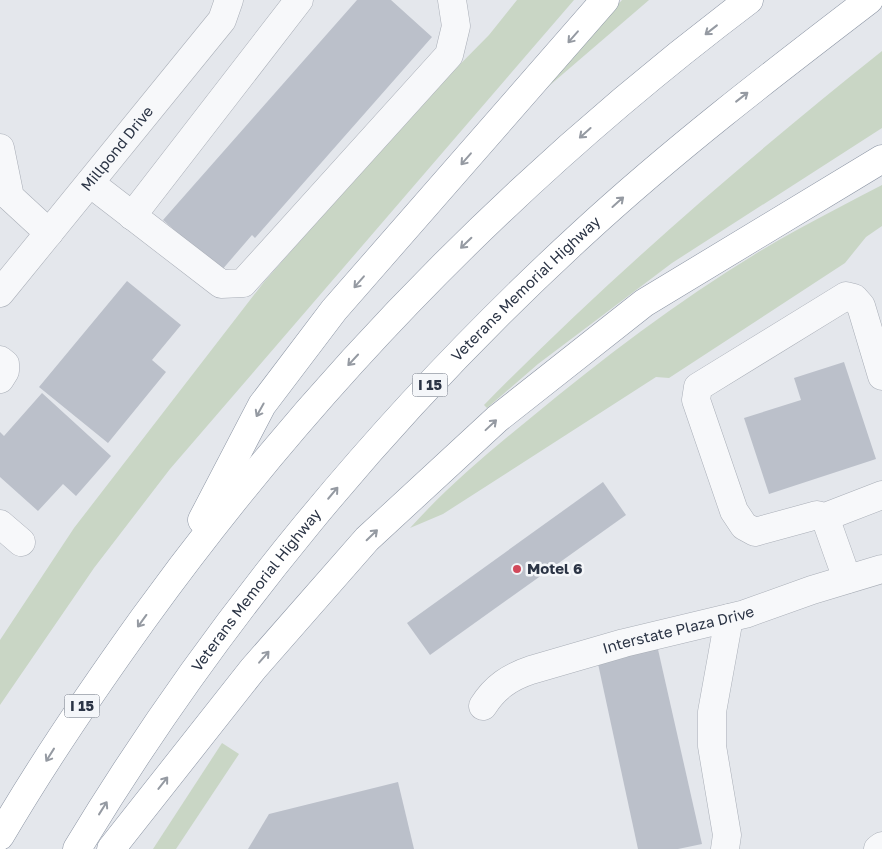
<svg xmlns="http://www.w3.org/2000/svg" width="882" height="849" viewBox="0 0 882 849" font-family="'Golos Text',sans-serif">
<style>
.green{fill:#c9d6c5}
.building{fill:#bbc0ca}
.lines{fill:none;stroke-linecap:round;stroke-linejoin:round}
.minor-casing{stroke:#a9aeb7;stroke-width:29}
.highway-casing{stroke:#8b94a3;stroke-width:29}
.minor{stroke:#f7f8fa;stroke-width:28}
.highway{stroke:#fff;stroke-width:28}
.oneway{stroke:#959aa2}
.poi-dot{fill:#d1495b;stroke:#f4f6f9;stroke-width:2}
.labels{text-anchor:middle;stroke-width:5;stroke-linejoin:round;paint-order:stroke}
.shield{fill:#f4f6f9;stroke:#676e7b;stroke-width:1}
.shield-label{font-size:14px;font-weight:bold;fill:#2b3445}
.street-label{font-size:15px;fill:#2b3445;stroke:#f4f6f9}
.poi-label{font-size:15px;font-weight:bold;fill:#2b3445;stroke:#f4f6f9;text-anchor:start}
</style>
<rect width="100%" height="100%" fill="#e4e7ec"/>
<g class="green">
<path d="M517,0H574L170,469L94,568L0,705V640L74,528L264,282L412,113L489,35Z"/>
<path d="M622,0H649L521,110Z"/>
<path d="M882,51V128L672,263L538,364L487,408L484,405C609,278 743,162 882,51Z"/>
<path d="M882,185V226L866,237L845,263L669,378L656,377L443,514L410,528C447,487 490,451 533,416C614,349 703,282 795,231C824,215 853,200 882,185Z"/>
<path d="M222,743L239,754L176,849H153Z"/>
</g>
<g class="building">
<path d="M357,0H391L432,37L255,238L252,235L221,271L163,220Z"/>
<path d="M127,281L181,325L152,360L166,372L108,443L39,387Z"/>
<path d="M844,362L876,459L769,494L744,418L801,400L794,378Z"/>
<path d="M42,393L111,456L76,496L63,484L38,511L0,477V432L4,436Z"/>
<path d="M603,482L626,515L430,655L407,623Z"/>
<path d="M657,645L702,844L678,849H638L597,659Z"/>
<path d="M398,782L414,849H248L269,814Z"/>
</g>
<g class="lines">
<defs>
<g id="minor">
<path d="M0,148L10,197L49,233"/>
<path d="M90,183L221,284L243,283L449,55L456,26L452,0"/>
<path d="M132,216L299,0"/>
<path id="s1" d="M0,293L222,20L229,0"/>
<path d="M0,360L5,364V371L0,379"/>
<path d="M882,376L861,306L854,298L846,296L698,387L696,400L734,511L744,526L755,532L817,515L825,517L882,495"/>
<path d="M825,517L847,579"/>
<path d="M0,524L21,542"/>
<path id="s2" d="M483,706C495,687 510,677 531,670L624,643L745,614L812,590L882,569"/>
<path d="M725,849L727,835L712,746V712L729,618"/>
<path d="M878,849L882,846"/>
</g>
<g id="highway">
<path d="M202,520L262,405L334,310L605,0"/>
<path d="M0,836C44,761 93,689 144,618C314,383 517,175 749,0"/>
<path id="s3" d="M77,849C214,622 387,413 582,234C673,150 771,75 869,0"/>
<path d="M111,849L253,669L367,539L497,419L644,303L882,159"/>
</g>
</defs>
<use href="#minor" class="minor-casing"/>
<use href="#highway" class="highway-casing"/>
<use href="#minor" class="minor"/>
<use href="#highway" class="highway"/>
</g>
<defs><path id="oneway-shaft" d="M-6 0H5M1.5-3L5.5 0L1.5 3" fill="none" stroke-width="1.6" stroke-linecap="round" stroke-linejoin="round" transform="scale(1.25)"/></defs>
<g class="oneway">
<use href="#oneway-shaft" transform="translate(711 30) rotate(142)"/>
<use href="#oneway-shaft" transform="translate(573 37) rotate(131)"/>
<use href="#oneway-shaft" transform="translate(742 97) rotate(-38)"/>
<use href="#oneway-shaft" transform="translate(585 133) rotate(138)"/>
<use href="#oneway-shaft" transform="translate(466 159) rotate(131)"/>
<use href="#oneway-shaft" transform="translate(618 202) rotate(-42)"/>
<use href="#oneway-shaft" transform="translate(466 243) rotate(136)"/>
<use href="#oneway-shaft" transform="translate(359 282) rotate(131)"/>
<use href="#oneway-shaft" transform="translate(353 360) rotate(133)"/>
<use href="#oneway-shaft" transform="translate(260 410) rotate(119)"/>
<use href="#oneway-shaft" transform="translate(491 425) rotate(-43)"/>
<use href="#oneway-shaft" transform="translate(333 493) rotate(-50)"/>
<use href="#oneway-shaft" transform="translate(372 535) rotate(-44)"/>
<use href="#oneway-shaft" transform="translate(142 621) rotate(126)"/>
<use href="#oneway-shaft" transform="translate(264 657) rotate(-49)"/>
<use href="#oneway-shaft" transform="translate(50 755) rotate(122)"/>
<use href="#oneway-shaft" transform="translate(163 783) rotate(-52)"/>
<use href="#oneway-shaft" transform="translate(103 808) rotate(-58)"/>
</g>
<circle class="poi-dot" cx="517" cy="569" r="5"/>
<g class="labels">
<g class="shield">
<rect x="412.5" y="373.5" width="35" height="23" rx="4"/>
<rect x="64.5" y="694.5" width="35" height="23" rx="4"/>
</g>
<g class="shield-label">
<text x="430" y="390">I 15</text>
<text x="82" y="711">I 15</text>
</g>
<g class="street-label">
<text dy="5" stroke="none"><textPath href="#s1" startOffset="186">Millpond Drive</textPath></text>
<text dy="5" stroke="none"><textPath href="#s3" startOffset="720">Veterans Memorial Highway</textPath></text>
<text dy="5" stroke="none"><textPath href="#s3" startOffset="315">Veterans Memorial Highway</textPath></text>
<text dy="5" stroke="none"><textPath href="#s2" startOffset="214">Interstate Plaza Drive</textPath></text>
</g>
<g class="poi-label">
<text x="527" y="574">Motel 6</text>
</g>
</g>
</svg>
